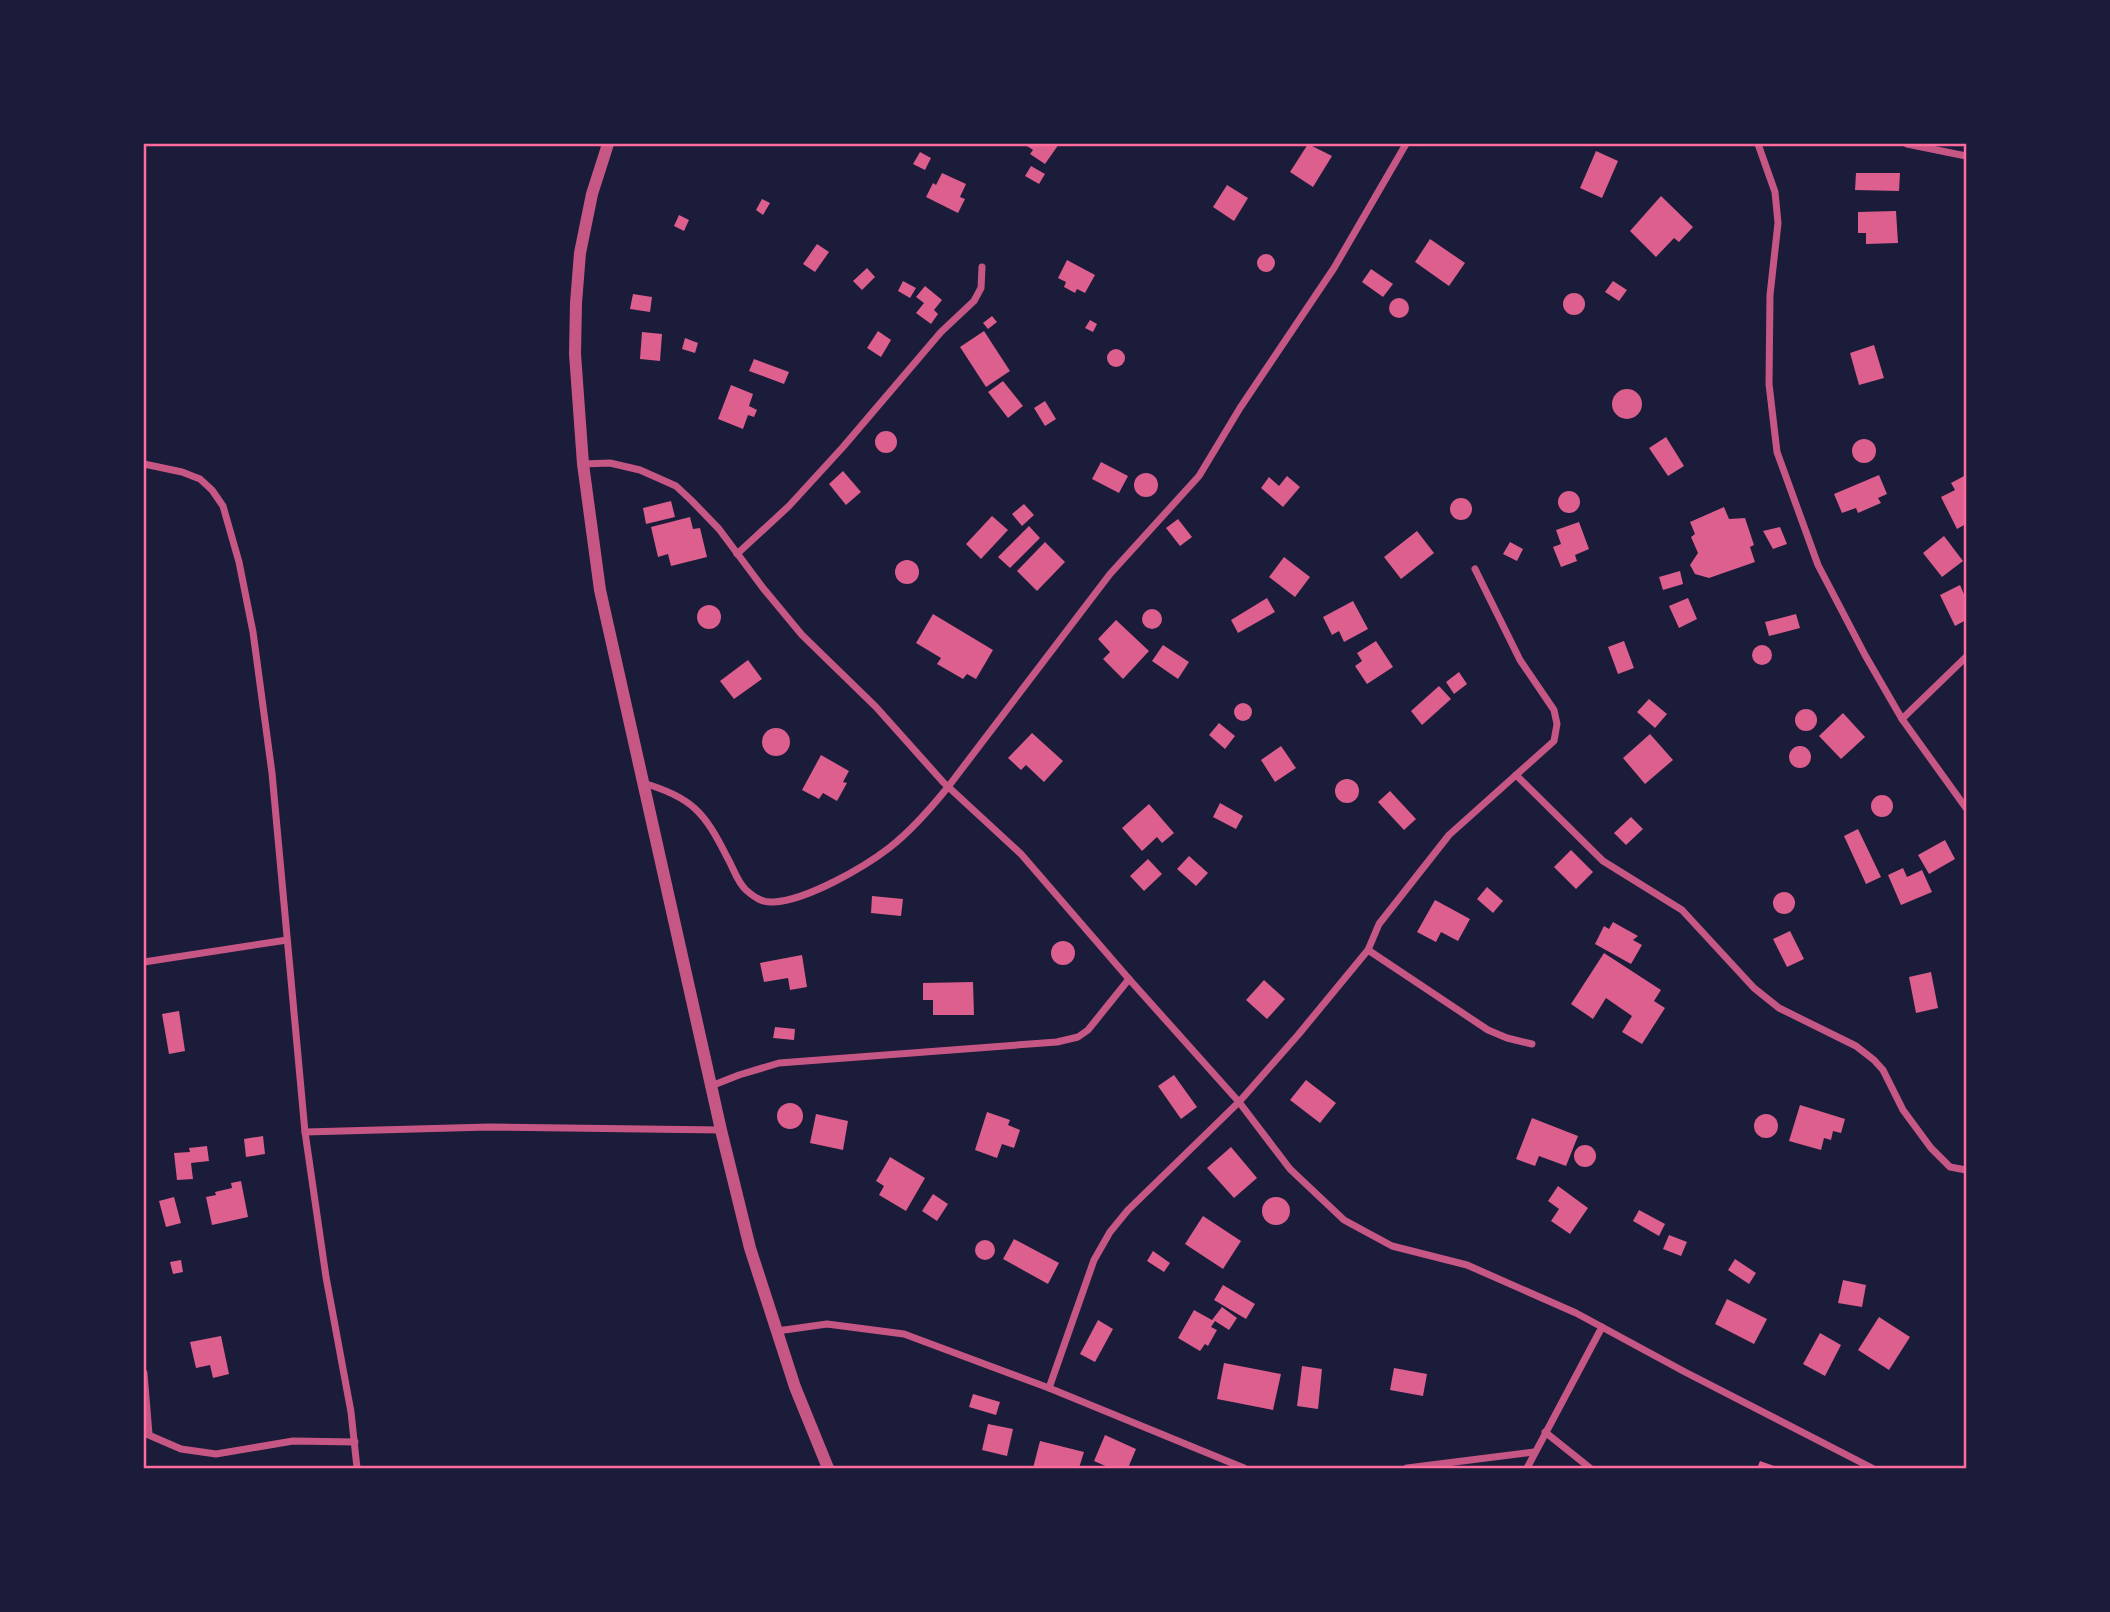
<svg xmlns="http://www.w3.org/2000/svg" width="2110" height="1612" viewBox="0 0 2110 1612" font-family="'Open Sans',sans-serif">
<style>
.building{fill:#dd5f8e}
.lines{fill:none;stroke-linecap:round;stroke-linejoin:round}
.minor{stroke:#c65784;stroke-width:7}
.tertiary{stroke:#c65784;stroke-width:12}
.neatline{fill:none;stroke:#ff6b9d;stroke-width:2.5}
</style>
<rect width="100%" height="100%" fill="#1b1b3a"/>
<g class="building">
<path d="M1024,144H1059L1045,164L1030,154L1033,150Z"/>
<path d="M1308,144L1332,156L1313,187L1290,172Z"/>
<path d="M1596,151L1618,161L1602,198L1580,188Z"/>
<path d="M920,152L931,158L925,170L913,164Z"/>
<path d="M1031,166L1045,174L1039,184L1025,176Z"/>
<path d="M942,173L966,184L960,197L965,199L958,213L926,197L933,183L936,185Z"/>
<path d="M1856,173H1900L1899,191L1855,190Z"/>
<path d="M1227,185L1248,198L1234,221L1213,207Z"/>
<path d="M1661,196L1693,227L1679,242L1674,238L1656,257L1630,231Z"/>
<path d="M762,199L770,203L763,215L756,210Z"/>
<path d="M1896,211L1898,243L1866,244V233H1858V212Z"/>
<path d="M679,215L689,220L684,231L674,226Z"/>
<path d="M1430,239L1465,263L1449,286L1415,262Z"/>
<path d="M817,244L829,252L815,272L803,264Z"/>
<circle cx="1266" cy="263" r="9"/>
<path d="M1067,260L1095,275L1085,293L1077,289L1075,293L1064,287L1066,282L1058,278Z"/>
<path d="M867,268L875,277L862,290L853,281Z"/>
<path d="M1371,269L1393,284L1383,297L1362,282Z"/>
<path d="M903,281L916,288L910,298L898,291Z"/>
<path d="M1613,281L1627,290L1619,301L1605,292Z"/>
<path d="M925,286L942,300L934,310L938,314L931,324L916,313L924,303L916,297Z"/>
<circle cx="1574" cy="304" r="11"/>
<path d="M633,294L652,297L650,312L630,309Z"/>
<circle cx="1399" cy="308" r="10"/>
<path d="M992,316L997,322L988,329L983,323Z"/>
<path d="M1090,320L1097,324L1093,332L1085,328Z"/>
<path d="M878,331L891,340L881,357L867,348Z"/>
<path d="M984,331L1010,371L986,387L960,347Z"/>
<path d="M642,332L662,334L660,361L640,359Z"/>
<path d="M685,338L698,343L695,353L682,349Z"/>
<path d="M1874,345L1884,378L1859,385L1850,353Z"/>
<circle cx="1116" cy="358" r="9"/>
<path d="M754,359L789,372L784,384L749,371Z"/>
<path d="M1003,381L1023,406L1008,418L988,392Z"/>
<path d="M731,385L753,394L749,406L757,410L754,417L748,415L743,429L718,419Z"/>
<circle cx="1627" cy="404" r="15"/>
<path d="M1045,401L1056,419L1045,426L1034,408Z"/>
<circle cx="886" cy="442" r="11"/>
<path d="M1666,437L1684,466L1668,476L1649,448Z"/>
<circle cx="1864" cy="451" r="12"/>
<path d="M1101,462L1128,476L1119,493L1092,479Z"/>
<path d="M843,471L861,492L846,505L829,484Z"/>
<circle cx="1146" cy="485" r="12"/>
<path d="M1879,475L1887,494L1878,498L1881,503L1858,513L1856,508L1842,513L1834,494Z"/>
<path d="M1966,475V524L1957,529L1941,497L1955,490L1951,483Z"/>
<path d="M1287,476L1300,487L1283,507L1261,488L1269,477L1279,486Z"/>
<circle cx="1569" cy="502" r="11"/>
<circle cx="1461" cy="509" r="11"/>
<path d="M671,501L675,517L646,524L643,508Z"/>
<path d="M1024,504L1034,515L1022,526L1012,514Z"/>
<path d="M1724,507L1729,519L1745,518L1754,545L1750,547L1755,562L1709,578L1695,574L1690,565L1698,553L1691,537L1695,534L1690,522Z"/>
<path d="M992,516L1008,530L981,559L966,544Z"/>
<path d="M690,517L693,529L700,528L707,557L671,566L668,554L658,557L651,527Z"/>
<path d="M1178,519L1192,537L1180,546L1166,528Z"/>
<path d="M1579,522L1589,549L1575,555L1577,561L1561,567L1553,547L1561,544L1556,530Z"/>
<path d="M1029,526L1040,538L1010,568L998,557Z"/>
<path d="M1780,527L1787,544L1773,549L1763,531Z"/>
<path d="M1417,531L1434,553L1401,579L1384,557Z"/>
<path d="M1944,536L1963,561L1942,577L1923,553Z"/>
<path d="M1045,542L1065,562L1037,591L1017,571Z"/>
<path d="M1510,542L1523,549L1517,561L1503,554Z"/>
<path d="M1284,557L1310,577L1295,597L1269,577Z"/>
<circle cx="907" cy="572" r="12"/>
<path d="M1680,571L1683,584L1663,590L1659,577Z"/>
<path d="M1960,585L1966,599V620L1955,626L1940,595Z"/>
<path d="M1267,598L1275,612L1238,633L1231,620Z"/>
<path d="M1688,598L1697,619L1679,628L1669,606Z"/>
<path d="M1353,601L1368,629L1344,642L1339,631L1332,635L1323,617Z"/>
<circle cx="709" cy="617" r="12"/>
<circle cx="1152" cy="619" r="10"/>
<path d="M933,614L993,650L976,679L967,674L963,679L937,664L941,658L916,643Z"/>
<path d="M1796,614L1800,628L1769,636L1765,622Z"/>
<path d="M1116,620L1149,651L1123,679L1103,659L1110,652L1098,639Z"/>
<path d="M1376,641L1393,667L1367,684L1355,666L1362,661L1357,653Z"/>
<path d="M1624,641L1634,668L1618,674L1608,647Z"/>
<circle cx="1762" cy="655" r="10"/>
<path d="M1163,645L1189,662L1178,679L1152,661Z"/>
<path d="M748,660L762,679L734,699L720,681Z"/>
<path d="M1459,672L1467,684L1454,694L1446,682Z"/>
<path d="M1439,686L1451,699L1422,725L1411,711Z"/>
<path d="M1649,699L1667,714L1655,728L1637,712Z"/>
<circle cx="1243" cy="712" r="9"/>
<circle cx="1806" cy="720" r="11"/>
<path d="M1843,713L1865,737L1841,759L1819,736Z"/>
<path d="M1219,723L1235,736L1225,749L1209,735Z"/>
<circle cx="776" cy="742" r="14"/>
<path d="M1032,733L1063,761L1044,782L1026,765L1021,770L1008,758Z"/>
<path d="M1650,734L1673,760L1645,784L1623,758Z"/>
<path d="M1281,746L1296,768L1275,782L1261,760Z"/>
<circle cx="1800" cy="757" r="11"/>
<path d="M821,755L849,771L843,782L847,783L837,801L823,793L819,799L802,790Z"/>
<circle cx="1347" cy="791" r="12"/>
<path d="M1390,791L1416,819L1404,830L1378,802Z"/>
<circle cx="1882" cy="806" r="11"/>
<path d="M1220,803L1243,816L1236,829L1213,817Z"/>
<path d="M1149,804L1174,833L1162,843L1157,837L1142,851L1122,828Z"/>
<path d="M1631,817L1643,829L1626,845L1614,833Z"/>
<path d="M1858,829L1881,877L1866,884L1844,836Z"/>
<path d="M1945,840L1955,859L1929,874L1918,855Z"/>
<path d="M1571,850L1593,872L1576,889L1554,867Z"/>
<path d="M1189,856L1208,873L1196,886L1177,869Z"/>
<path d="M1148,859L1162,874L1144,891L1130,876Z"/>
<path d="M1903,868L1907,877L1922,870L1932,892L1901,905L1888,875Z"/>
<path d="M1487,887L1503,901L1493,913L1477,899Z"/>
<circle cx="1784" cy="903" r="11"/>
<path d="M872,896L903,899L901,916L871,913Z"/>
<path d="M1435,900L1470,919L1458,941L1441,932L1436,942L1417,932Z"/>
<path d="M1613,922L1638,936L1633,940L1642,945L1631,964L1595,944L1604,926L1609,929Z"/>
<path d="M1790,931L1804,959L1787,967L1773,939Z"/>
<circle cx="1063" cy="953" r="12"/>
<path d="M1604,953L1661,990L1654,1001L1665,1008L1642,1044L1622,1032L1632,1016L1606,998L1593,1019L1571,1004Z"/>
<path d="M802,955L807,987L790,990L788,978L764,982L760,963Z"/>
<path d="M1931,972L1938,1008L1916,1013L1909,977Z"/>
<path d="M1264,980L1285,999L1267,1019L1246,1000Z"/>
<path d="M973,982L974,1015H933V1000H923V983Z"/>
<path d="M179,1011L185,1051L169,1054L162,1014Z"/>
<path d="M775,1027L795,1029L794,1040L773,1038Z"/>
<path d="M1174,1075L1197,1107L1181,1119L1158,1086Z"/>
<path d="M1306,1080L1336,1103L1320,1123L1290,1100Z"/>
<circle cx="790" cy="1116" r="13"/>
<path d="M1800,1105L1845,1119L1841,1133L1833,1131L1831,1140L1824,1138L1821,1150L1789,1141Z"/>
<path d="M987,1112L1010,1120L1008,1125L1020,1130L1014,1148L1002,1144L997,1158L975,1150Z"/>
<circle cx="1766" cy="1126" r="12"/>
<path d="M816,1114L848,1121L843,1150L810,1143Z"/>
<path d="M1532,1118L1578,1136L1566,1166L1539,1156L1535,1166L1516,1159Z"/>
<path d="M263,1136L265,1154L246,1157L244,1139Z"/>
<circle cx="1585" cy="1156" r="11"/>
<path d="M207,1146L209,1161L191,1163L193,1179L177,1180L174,1153L190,1152L189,1148Z"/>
<path d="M1231,1147L1257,1178L1234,1198L1207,1168Z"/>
<path d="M890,1157L925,1178L906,1211L879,1195L884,1186L876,1181Z"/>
<path d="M241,1181L248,1217L212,1225L206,1197L216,1195L215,1192L232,1188L231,1183Z"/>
<path d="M1558,1186L1588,1208L1570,1234L1551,1221L1559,1209L1548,1201Z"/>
<path d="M933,1194L948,1204L937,1221L922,1211Z"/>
<circle cx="1276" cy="1211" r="14"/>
<path d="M174,1197L181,1223L166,1227L159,1201Z"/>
<path d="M1639,1210L1665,1224L1659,1236L1633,1221Z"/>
<path d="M1203,1216L1241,1241L1223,1269L1185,1244Z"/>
<path d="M1669,1235L1687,1242L1681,1256L1663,1249Z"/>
<path d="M1014,1239L1059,1263L1048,1284L1003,1259Z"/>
<circle cx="985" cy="1250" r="10"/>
<path d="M1153,1251L1170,1263L1164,1272L1147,1261Z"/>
<path d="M1735,1259L1756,1273L1749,1284L1728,1270Z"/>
<path d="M181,1260L183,1272L173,1274L170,1262Z"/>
<path d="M1843,1280L1866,1285L1862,1307L1838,1303Z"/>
<path d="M1223,1285L1255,1304L1246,1319L1214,1300Z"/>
<path d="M1727,1299L1767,1319L1754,1344L1715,1324Z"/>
<path d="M1222,1307L1237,1318L1229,1330L1215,1321L1211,1327L1217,1330L1208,1346L1205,1344L1200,1351L1178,1338L1194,1310L1212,1320Z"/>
<path d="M1879,1317L1910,1337L1889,1370L1858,1350Z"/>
<path d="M1098,1320L1113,1329L1095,1362L1080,1354Z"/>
<path d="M1820,1333L1841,1345L1825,1376L1803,1364Z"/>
<path d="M221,1336L229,1374L213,1378L210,1365L196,1368L190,1342Z"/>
<path d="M1224,1363L1281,1374L1273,1410L1217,1399Z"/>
<path d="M1302,1366L1322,1369L1318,1409L1297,1406Z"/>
<path d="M1394,1368L1427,1374L1423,1396L1390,1390Z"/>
<path d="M973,1394L1000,1402L996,1415L969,1407Z"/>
<path d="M988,1424L1013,1429L1007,1456L982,1450Z"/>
<path d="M1105,1435L1136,1449L1128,1468H1110L1094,1461Z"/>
<path d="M1040,1441L1084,1452L1079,1468H1033Z"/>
<path d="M1760,1461L1780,1468H1757Z"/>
</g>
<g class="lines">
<g class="minor">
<path d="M1758,144L1775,192L1778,223L1770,295L1769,384L1777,452L1818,565L1865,655L1902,719L1966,808"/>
<path d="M1907,144L1966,156"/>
<path d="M144,464L182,472L200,479L212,490L223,506L239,562L253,632L272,773L305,1132L326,1277L351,1412L357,1468"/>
<path d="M583,464L610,463L640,470L676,486L692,501L719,529L763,588L802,635L876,707L943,782L1021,854L1129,979L1239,1102L1290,1169L1344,1220L1392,1246L1467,1265L1576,1313L1685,1372L1872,1468"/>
<path d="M737,554L789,506L843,447L941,332L974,301L981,288L982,267"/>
<path d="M1902,719L1966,657"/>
<path d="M1516,775L1603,861L1682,910L1754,988L1779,1008L1856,1046L1874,1060L1883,1070L1903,1110L1931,1148L1950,1167L1966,1170"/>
<path d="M643,783C692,797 705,813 727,857C733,867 737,882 746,890C754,897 762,903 774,902C807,900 863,868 889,848C911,831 931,808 948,787L1110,574L1199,476L1240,408L1334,268L1406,144"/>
<path d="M1368,950L1488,1030L1507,1038L1532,1044"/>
<path d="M144,962L287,940"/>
<path d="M711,1086L739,1075L779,1063L1057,1042L1078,1037L1088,1030L1129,979"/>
<path d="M305,1132L489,1127L721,1130"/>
<path d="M777,1331L827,1324L904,1334L1049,1388L1244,1468"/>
<path d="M144,1373L149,1434"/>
<path d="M1049,1388L1094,1260L1110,1232L1128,1210L1239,1102L1298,1035L1368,950L1379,924L1449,835L1554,741L1557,724L1554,710L1520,660L1475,569"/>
<path d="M1545,1432L1590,1468"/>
<path d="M144,1433L181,1449L216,1454L293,1441L355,1442"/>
<path d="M1407,1468L1534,1452"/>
<path d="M1527,1468L1602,1327"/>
</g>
<path class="tertiary" d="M608,144L592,194L580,253L576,303L575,354L583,464L600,590L721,1130L750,1248L795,1387L828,1468"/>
</g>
<rect width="2110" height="1612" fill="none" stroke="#1b1b3a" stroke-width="290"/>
<rect x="145" y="145" width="1820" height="1322" class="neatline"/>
</svg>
